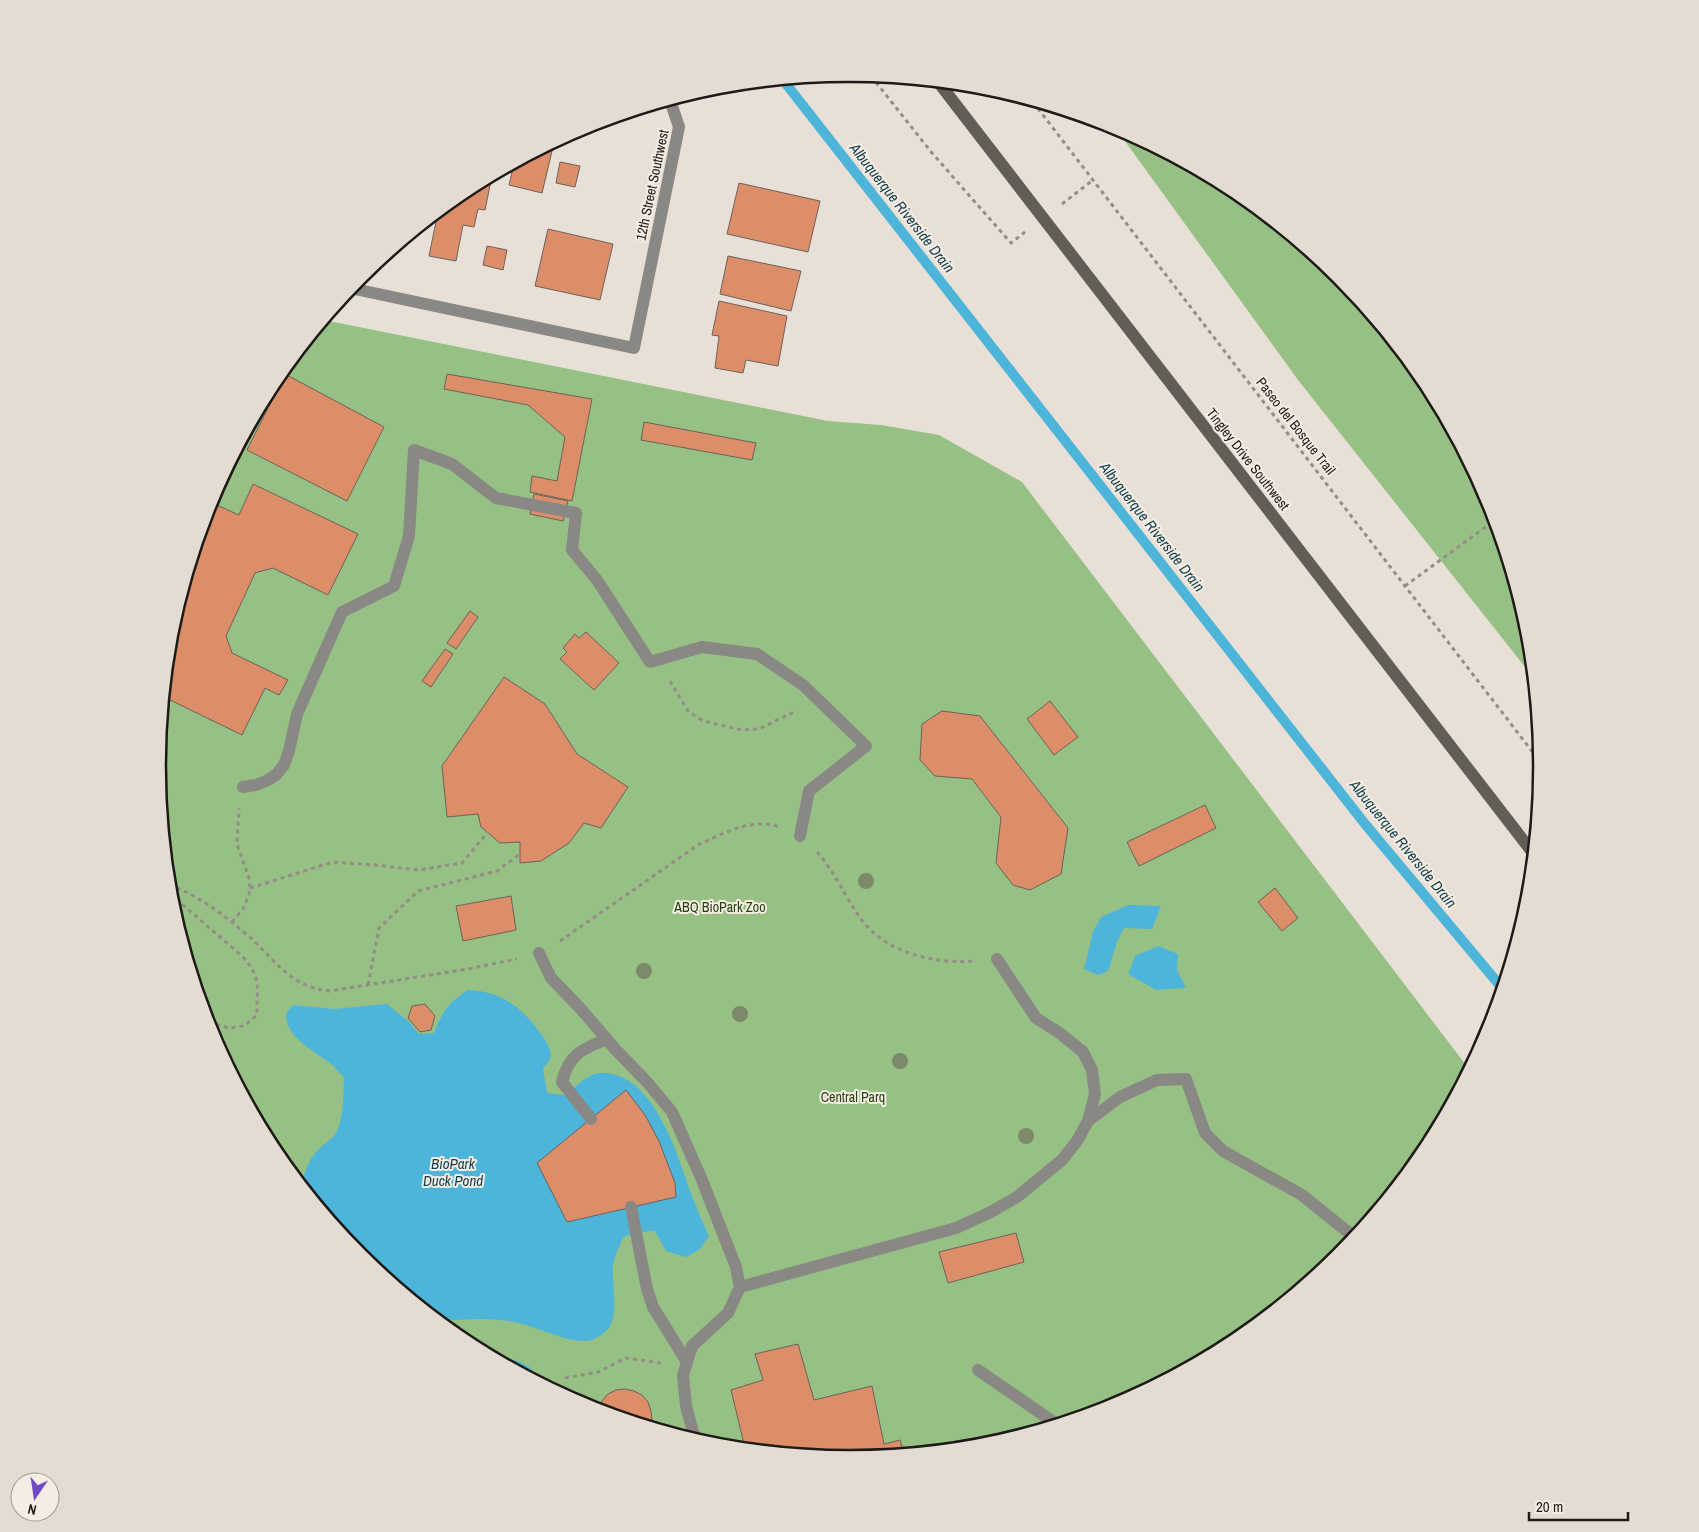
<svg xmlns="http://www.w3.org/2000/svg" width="1699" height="1532" viewBox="0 0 1699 1532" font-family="'Archivo Narrow',sans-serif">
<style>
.green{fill:#97c184}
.water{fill:#4db5d9}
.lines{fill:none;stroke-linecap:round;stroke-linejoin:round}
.stream{stroke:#4db5d9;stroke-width:10}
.building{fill:#dc8e69;stroke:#6c615c}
.path{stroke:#938d86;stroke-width:3;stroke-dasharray:4 4;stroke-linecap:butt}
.street{stroke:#8a8884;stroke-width:12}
.secondary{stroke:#615e58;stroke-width:12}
.tree{fill:#7c896a}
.labels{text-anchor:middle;stroke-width:4;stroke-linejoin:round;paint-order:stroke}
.street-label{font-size:14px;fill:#1d1a17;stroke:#f5ede3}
.park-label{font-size:14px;fill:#234212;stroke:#f5ede3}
.water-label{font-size:15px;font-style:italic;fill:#103e4d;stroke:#f5ede3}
.rim{fill:none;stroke:#1d1a17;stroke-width:2.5}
</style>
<rect width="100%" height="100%" fill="#e8e0d6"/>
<g class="green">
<path d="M1114,126L1234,191L1339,277L1425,382L1489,501L1528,631L1533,677L1298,380Z"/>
<path d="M324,320L828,421L881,425L939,435L1022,482L1469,1069L1425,1151L1339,1256L1234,1342L1114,1406L984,1445L849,1458L714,1445L584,1405L465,1341L360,1255L274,1150L210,1031L171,901L157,766L171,631L210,501L274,381Z"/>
</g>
<g class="water">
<path d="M1128,905L1161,906L1152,929L1124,928L1117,942L1108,971L1098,975L1084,969L1093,932L1101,917Z"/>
<path d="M1158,946L1178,954L1177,970L1186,988L1156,990L1128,974L1135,956Z"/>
<path d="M468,990C501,991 523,1008 541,1034C546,1041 552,1050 550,1059C549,1062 545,1066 543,1068L547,1093L565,1095C576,1088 586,1074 600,1073C653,1070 677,1154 691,1193C696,1208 703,1222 709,1236L699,1250L686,1257L666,1251L655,1231L640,1232L623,1237C620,1246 614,1256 613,1266C612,1282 618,1312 610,1326C606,1333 594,1341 585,1341C562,1341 541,1328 519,1323C493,1317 466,1319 440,1321L360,1255L302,1184C305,1171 308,1160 318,1150C324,1143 333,1140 337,1131C344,1115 343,1095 344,1077C339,1073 335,1067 330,1063C313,1050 286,1038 286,1014L293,1005L334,1009L387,1004L409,1022L419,1034L434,1033C443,1010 448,1003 468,990Z"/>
<path d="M491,1355C503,1357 523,1360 532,1370C534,1372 536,1377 538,1380Z"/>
</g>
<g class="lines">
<path class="stream" d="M783,80L1365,824L1502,988"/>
</g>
<g class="building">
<path d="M554,143L542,193L509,185L514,164Z"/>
<path d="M560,162L580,166L575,187L556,183Z"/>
<path d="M492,176L485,210L478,209L474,227L463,225L456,261L429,256L438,212L465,190Z"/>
<path d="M739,183L820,201L808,252L727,234Z"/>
<path d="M548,229L613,244L600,300L535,286Z"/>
<path d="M487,246L507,250L503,270L483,265Z"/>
<path d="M728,256L801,271L791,311L720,294Z"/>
<path d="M719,301L787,316L778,366L746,360L743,373L715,368L719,336L712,335Z"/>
<path d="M285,374L384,427L347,501L247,450Z"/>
<path d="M447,374L592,399L572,501L530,492L532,476L557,481L565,437L528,405L444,389Z"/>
<path d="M644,422L756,443L752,460L641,440Z"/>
<path d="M253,484L358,534L328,595L273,568L255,573L226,636L232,653L288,680L279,695L265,688L242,735L164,697L171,631L210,502L239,515Z"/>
<path d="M534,494L568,501L563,521L530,514Z"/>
<path d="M470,611L478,617L456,649L447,643Z"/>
<path d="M586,632L619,663L594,690L560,659L567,652L563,648L575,634L579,638Z"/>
<path d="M445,649L453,654L431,687L422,681Z"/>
<path d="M504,677L545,704L577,754L628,787L601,828L584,823L569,843L541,861L520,863V842L500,843L481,827L478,814L447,817L442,766Z"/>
<path d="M1050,701L1078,737L1054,755L1027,719Z"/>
<path d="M942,711L980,716L1068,828L1061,874L1030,890L1013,885L996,863L1001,817L972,779L935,776L920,760L922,724Z"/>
<path d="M1205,805L1216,828L1139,866L1127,842Z"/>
<path d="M1275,888L1298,918L1282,931L1258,902Z"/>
<path d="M511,896L516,930L463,941L456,906Z"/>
<path d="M425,1004L435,1016L431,1030L420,1032L408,1018L412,1006Z"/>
<path d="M626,1090L645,1115L659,1141L675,1183L676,1197L567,1222L537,1163Z"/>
<path d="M1016,1233L1024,1262L948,1283L939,1252Z"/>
<path d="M798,1344L814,1400L872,1386L884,1444L900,1440L904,1453L849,1458L745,1448L731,1390L763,1380L755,1354Z"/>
<path d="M625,1389L634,1391L642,1395L648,1402L651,1411L652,1420L650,1425L597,1409L602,1401L608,1394L616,1390Z"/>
</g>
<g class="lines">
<g class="path">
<path d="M871,76L932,153L1011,243L1025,232"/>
<path d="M1033,102L1541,763"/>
<path d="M1062,204L1093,180"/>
<path d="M1405,586L1495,520"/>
<path d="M670,681L688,711L703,721L742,730L759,729L796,711"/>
<path d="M817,852C835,872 845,897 861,919C886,953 933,964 974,961"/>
<path d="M169,885C201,896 226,917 252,939C278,964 291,986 329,991L468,969L517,959"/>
<path d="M250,888L333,862L375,865L418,870L462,863L488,832"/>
<path d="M170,894L242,956C263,979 256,986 257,1015L244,1026L229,1028L207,1022"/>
<path d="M232,922L243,909L249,895L250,881L237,844L239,808"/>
<path d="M560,941L698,845C722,834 752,817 779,827"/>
<path d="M368,985L379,928L418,891L497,871L520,854"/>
<path d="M565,1378L598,1372L626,1358L661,1363"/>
</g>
<g class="street">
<path d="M350,288L634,348L679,127L670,100"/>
<path d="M243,787L256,785L266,781L276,775L284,765L289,751L297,714L342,612L394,586L409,536L414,450L452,464L496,498L576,513L572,550L597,580L650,662L702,647L757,654L803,685L866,746L809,791L800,836"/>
<path d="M539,953L551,978L580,1008L616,1050L647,1082L672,1112L702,1180L736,1267L740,1287L728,1313L692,1346L683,1375L686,1406L695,1439"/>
<path d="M591,1119L562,1082C569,1054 582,1049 607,1039"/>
<path d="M1088,1121L1120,1097L1157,1080L1186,1079L1205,1133L1223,1151L1302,1195L1354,1237"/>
<path d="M631,1207L647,1289L653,1307L687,1362"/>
<path d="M740,1287L956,1228L991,1212L1017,1197L1062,1160L1077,1141L1088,1121L1095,1094L1092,1070L1083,1052L1061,1034L1036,1018L997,959"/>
<path d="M978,1370L1055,1423"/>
</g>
<path class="secondary" d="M939,83L1533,853"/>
</g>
<g class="tree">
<circle cx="866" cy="881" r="8"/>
<circle cx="644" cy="971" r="8"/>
<circle cx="740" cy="1014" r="8"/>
<circle cx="900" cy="1061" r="8"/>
<circle cx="1026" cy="1136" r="8"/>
</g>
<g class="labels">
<g class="street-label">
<text transform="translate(652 185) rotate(-78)" y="5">12th Street Southwest</text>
<text transform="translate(1296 426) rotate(52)" y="5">Paseo del Bosque Trail</text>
<text transform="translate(1248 459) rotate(52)" y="5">Tingley Drive Southwest</text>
</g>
<g class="park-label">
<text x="720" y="912">ABQ BioPark Zoo</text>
<text x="853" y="1102">Central Parq</text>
</g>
<g class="water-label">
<text transform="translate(902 208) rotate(52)" y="5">Albuquerque Riverside Drain</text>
<text transform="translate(1152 527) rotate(52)" y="5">Albuquerque Riverside Drain</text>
<text transform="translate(1403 844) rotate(51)" y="5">Albuquerque Riverside Drain</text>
<text x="453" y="1169">BioPark<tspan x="453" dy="17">Duck Pond</tspan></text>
</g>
</g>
<path d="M0 0H1699V1532H0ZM849 82H850A683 683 0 0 1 1533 765V767A683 683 0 0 1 850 1450H849A683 683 0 0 1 166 767V765A683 683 0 0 1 849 82Z" fill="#e4dcd3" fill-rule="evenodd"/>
<path class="rim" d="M849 82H850A683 683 0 0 1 1533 765V767A683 683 0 0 1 850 1450H849A683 683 0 0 1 166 767V765A683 683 0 0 1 849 82Z"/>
<g transform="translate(35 1497) rotate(193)"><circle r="24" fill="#f5ede3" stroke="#9f9991"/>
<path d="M0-4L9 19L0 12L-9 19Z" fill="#704ac3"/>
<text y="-8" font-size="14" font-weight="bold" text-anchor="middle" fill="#1d1a17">N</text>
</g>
<path d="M1529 1512v8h99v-8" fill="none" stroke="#1d1a17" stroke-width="2.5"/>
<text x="1536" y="1512" font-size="15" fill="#1d1a17" stroke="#f5ede3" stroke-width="4" paint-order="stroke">20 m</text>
</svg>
